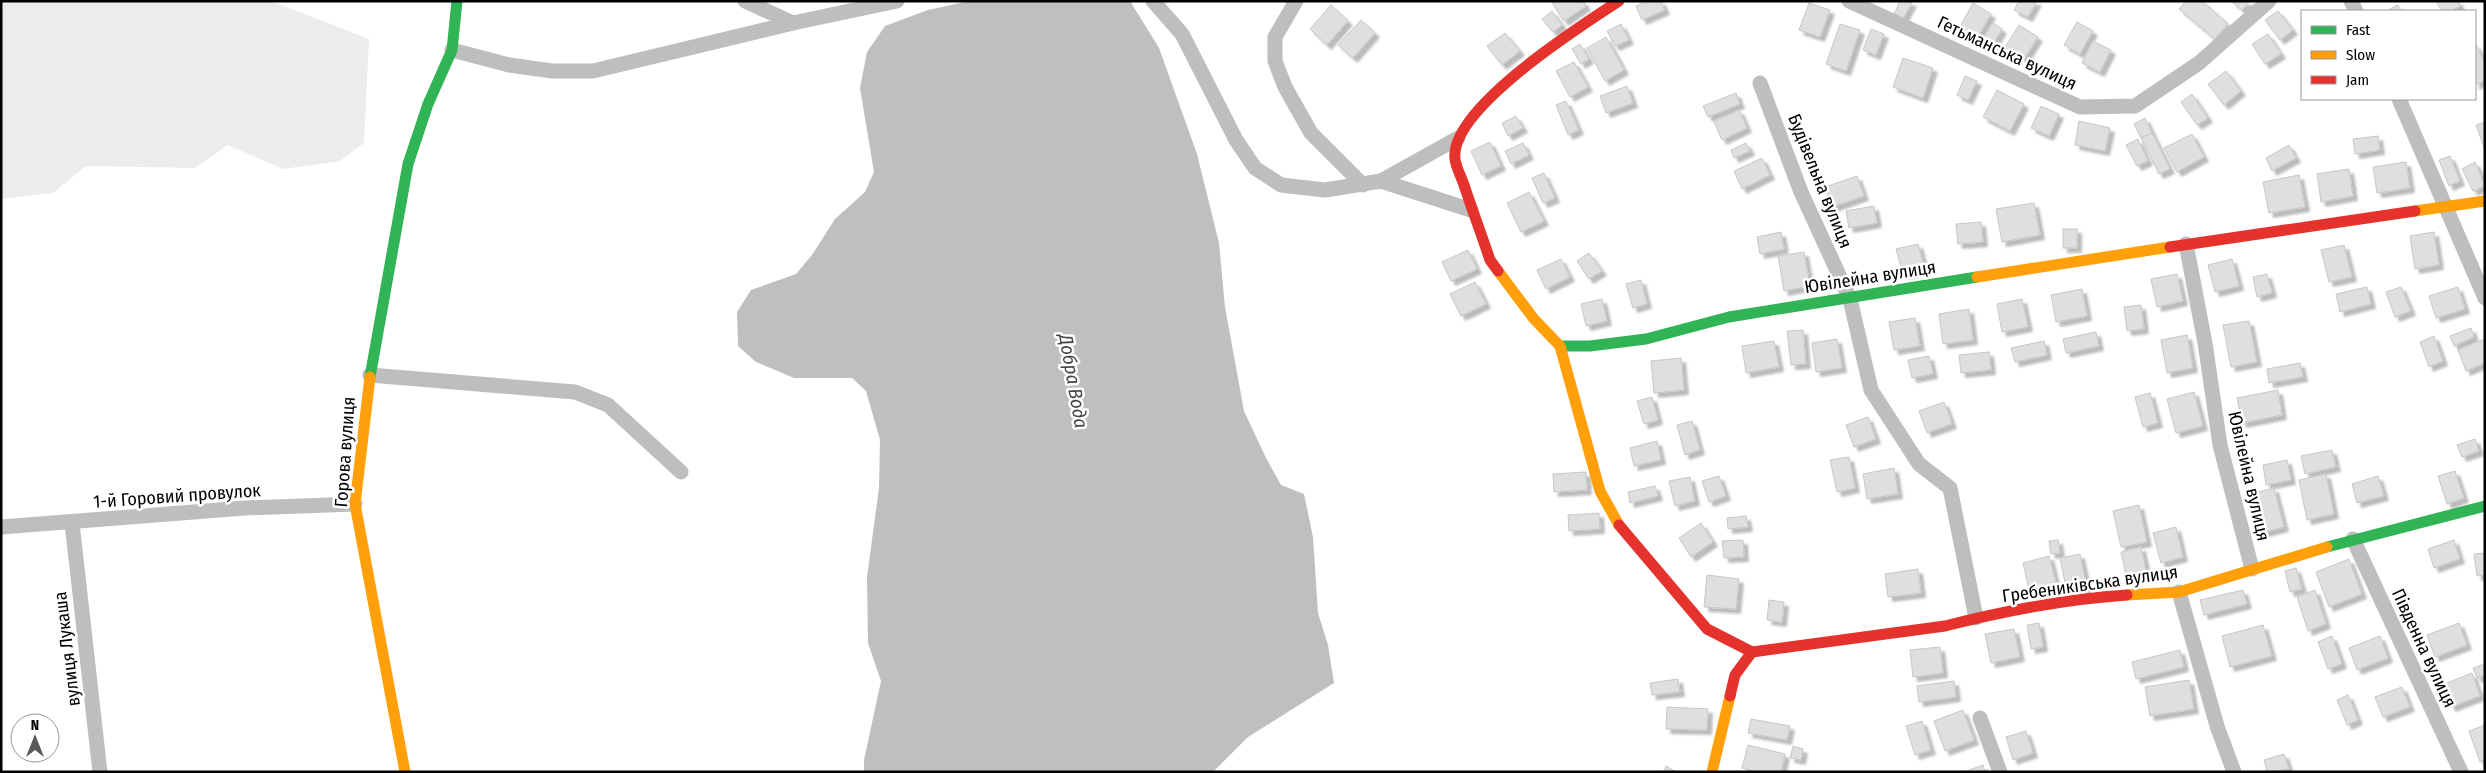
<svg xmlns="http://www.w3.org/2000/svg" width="2486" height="773" viewBox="0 0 2486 773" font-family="'Fira Sans Condensed',sans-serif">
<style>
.green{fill:#ececec}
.water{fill:#bfbfbf}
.building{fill:#dfdfdf;stroke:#c7c7c7;filter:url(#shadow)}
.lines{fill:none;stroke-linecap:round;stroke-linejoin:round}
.street{stroke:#bebebe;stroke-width:15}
.fast{stroke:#30b455;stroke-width:11}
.slow{stroke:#ff9f0a;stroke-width:11}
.jam{stroke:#e5322d;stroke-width:11}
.labels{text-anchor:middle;stroke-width:5;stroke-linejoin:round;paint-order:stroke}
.street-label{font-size:18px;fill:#000;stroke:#fff}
.water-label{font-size:19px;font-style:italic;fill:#444;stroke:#fff}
</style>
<defs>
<filter id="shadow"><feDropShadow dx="4.5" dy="4.5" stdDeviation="1" flood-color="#0004"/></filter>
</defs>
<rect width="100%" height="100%" fill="#fff"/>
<path class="green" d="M1,1H271L369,39L364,143L340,161L283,169L228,145L195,168L86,166L53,193L1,199Z"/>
<path class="water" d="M969,1H1130L1159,48L1197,154L1219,243L1225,307L1244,411L1266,458L1281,485L1304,494L1313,537L1318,613L1328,645L1334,683L1248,737L1213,772H864V760L881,681L868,643L867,577L879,488L880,440L866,391L852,378H794L756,362L738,346L737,312L751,290L796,274L812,255L835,219L865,192L874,172L860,88L867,52L885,26L928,10Z"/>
<g class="building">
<path d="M1551,1H1583L1586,6L1564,21Z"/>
<path d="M1647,1H1661L1665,10L1642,20L1636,6Z"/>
<path d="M1900,1L1912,2L1903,19L1894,14Z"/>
<path d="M2019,1H2037L2028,17L2014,10Z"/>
<path d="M2186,1H2202L2228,24L2215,39L2179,9Z"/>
<path d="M2231,1H2250L2242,10Z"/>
<path d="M2436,1H2458L2460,6L2451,11H2442Z"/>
<path d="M1809,3L1830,10L1820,37L1799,30Z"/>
<path d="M1973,3L1991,14L1975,42L1957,32Z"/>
<path d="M1331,5L1348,21L1327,45L1310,29Z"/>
<path d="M2398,5L2401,11H2386Z"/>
<path d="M1552,11L1562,25L1553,32L1542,19Z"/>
<path d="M2278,11L2293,30L2280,40L2265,20Z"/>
<path d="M1361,20L1375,33L1353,58L1338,45Z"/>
<path d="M2077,22L2093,31L2080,54L2064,45Z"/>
<path d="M1993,23L2002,29L1992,46L1982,40Z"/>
<path d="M1621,24L1629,40L1615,46L1607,31Z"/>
<path d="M1840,24L1860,30L1846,71L1826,64Z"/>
<path d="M2019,25L2038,37L2024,59L2005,47Z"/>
<path d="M1871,29L1884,34L1876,55L1863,50Z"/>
<path d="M1505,33L1520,51L1502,65L1487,46Z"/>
<path d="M2268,34L2281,54L2265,64L2252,44Z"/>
<path d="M1606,37L1624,70L1605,81L1587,48Z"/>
<path d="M2093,41L2111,50L2100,72L2082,63Z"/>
<path d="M2475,43L2485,63V80L2475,85Z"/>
<path d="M1580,44L1589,59L1581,64L1572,49Z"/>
<path d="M1903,58L1933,68L1923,98L1893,87Z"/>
<path d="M1574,62L1588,87L1570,97L1556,71Z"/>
<path d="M2226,71L2241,91L2224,105L2208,84Z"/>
<path d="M1965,76L1977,81L1968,100L1957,95Z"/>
<path d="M1627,86L1633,103L1606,113L1600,96Z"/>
<path d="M1997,90L2024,104L2010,131L1983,117Z"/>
<path d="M1736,93L1740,104L1708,117L1703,106Z"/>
<path d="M2192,94L2208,118L2197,125L2181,102Z"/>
<path d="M1566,101L1579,130L1568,135L1556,105Z"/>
<path d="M2041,106L2059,114L2049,136L2031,128Z"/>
<path d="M1739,110L1747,128L1722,140L1714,122Z"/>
<path d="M1516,116L1523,128L1508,136L1502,123Z"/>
<path d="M2145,118L2152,133L2141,138L2134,124Z"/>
<path d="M2079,121L2110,128L2105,151L2075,145Z"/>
<path d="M2485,122V150L2476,125Z"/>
<path d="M2152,133L2170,169L2159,174L2141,138Z"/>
<path d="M2192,134L2204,157L2177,172L2164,148Z"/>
<path d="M2378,136L2380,150L2355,154L2353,139Z"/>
<path d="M2138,139L2148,161L2137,166L2126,145Z"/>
<path d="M1490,142L1501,166L1482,175L1471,151Z"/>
<path d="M1523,143L1529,155L1511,164L1505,151Z"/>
<path d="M1746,143L1750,151L1734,158L1731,150Z"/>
<path d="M2289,145L2296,158L2272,171L2266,158Z"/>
<path d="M2450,156L2460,181L2449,186L2439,160Z"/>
<path d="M1762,158L1770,175L1742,189L1734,171Z"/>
<path d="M2406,162L2410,188L2377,193L2373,167Z"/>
<path d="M2475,162L2485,186L2473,191L2462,169Z"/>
<path d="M2349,169L2353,196L2321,202L2317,174Z"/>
<path d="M1544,173L1555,198L1543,203L1532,178Z"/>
<path d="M2299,175L2305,207L2269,213L2263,182Z"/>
<path d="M1857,176L1864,196L1832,207L1825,187Z"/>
<path d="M1529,192L1544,221L1521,232L1507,203Z"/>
<path d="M2034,203L2040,235L2002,242L1996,209Z"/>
<path d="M1874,206L1877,223L1849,228L1846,211Z"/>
<path d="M1981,222L1983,242L1958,244L1956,224Z"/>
<rect x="2063" y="229" width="14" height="19"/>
<path d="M1781,232L1784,249L1760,254L1757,237Z"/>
<path d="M2434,232L2439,265L2415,269L2410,236Z"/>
<path d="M1918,244L1925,269L1903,275L1896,249Z"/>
<path d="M2344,245L2352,277L2329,282L2321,250Z"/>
<path d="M1468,250L1477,269L1451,281L1442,262Z"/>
<path d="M1804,252L1810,286L1784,291L1778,256Z"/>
<path d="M1589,253L1602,271L1589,279L1577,261Z"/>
<path d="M1561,259L1570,277L1546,289L1537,270Z"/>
<path d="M2232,259L2239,286L2215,292L2208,265Z"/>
<path d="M2177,274L2183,301L2157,307L2151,279Z"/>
<path d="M2267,274L2272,293L2257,297L2253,277Z"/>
<path d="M1641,280L1647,304L1633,308L1626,284Z"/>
<path d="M1475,282L1486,304L1461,316L1450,294Z"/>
<path d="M2367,287L2371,304L2340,312L2336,294Z"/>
<path d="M2401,287L2411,311L2395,317L2386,292Z"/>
<path d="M2458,287L2465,309L2436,318L2429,296Z"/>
<path d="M2082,289L2087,316L2056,322L2051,295Z"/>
<path d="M1602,299L1607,321L1586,326L1581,304Z"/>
<path d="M2022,299L2028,327L2002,332L1997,304Z"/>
<path d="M2141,305L2144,329L2127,331L2124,307Z"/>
<path d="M1969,309L1973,340L1943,344L1939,314Z"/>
<path d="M1915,318L1920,346L1894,350L1889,322Z"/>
<path d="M2249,321L2257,362L2231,367L2223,325Z"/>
<path d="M2471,328L2474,337L2454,346L2450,336Z"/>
<path d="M1803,330L1806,364L1791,365L1787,331Z"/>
<path d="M2096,332L2099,346L2066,353L2063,339Z"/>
<path d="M2187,335L2193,368L2167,373L2161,340Z"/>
<path d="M2434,336L2443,361L2429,367L2420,342Z"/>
<path d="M1837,339L1842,368L1816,372L1812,343Z"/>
<path d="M2485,339V363L2466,371L2458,350Z"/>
<path d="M1774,341L1779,367L1746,373L1742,346Z"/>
<path d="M2044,341L2047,355L2015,362L2011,348Z"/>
<path d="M1989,352L1991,370L1961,373L1959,355Z"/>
<path d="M1929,356L1933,374L1912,378L1908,360Z"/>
<path d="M1681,358L1684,390L1654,393L1651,361Z"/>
<path d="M2300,363L2303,377L2269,383L2267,369Z"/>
<path d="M2278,390L2282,415L2242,423L2237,398Z"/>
<path d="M2194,392L2203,426L2176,433L2167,399Z"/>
<path d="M2150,393L2158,423L2143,427L2135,397Z"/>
<path d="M1652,397L1658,420L1644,424L1637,401Z"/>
<path d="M1944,402L1952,424L1927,433L1919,411Z"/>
<path d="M1868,417L1876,439L1854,447L1846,425Z"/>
<path d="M1692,421L1700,450L1685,455L1677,425Z"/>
<path d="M2475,439L2479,451L2462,457L2457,445Z"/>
<path d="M1657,441L1661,460L1634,466L1630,448Z"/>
<path d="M2332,450L2336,467L2305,474L2301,456Z"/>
<path d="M1849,457L1855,488L1837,492L1830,460Z"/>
<path d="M2287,460L2291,480L2266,485L2263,465Z"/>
<path d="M1894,468L1898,494L1867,499L1863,474Z"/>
<path d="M2455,471L2464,498L2447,504L2438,476Z"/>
<path d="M1586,472L1587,490L1554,492L1553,474Z"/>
<path d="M2326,474L2334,514L2307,520L2299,480Z"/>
<path d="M1719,476L1726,496L1709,502L1702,481Z"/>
<path d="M2378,476L2384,496L2357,503L2352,484Z"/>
<path d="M1690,477L1695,501L1675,506L1669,481Z"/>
<path d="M1655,486L1658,496L1630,503L1628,492Z"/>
<path d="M2274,488L2284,527L2261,533L2250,494Z"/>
<path d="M2139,505L2147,542L2121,547L2113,511Z"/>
<path d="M1599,513L1600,529L1569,531L1568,515Z"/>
<path d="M1746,516L1748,527L1728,529L1727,518Z"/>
<path d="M1701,523L1713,542L1691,557L1679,538Z"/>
<path d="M2176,527L2183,557L2161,563L2153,533Z"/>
<path d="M1743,540L1744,557L1724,558L1722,541Z"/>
<path d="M2058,540L2060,553L2051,554L2049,541Z"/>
<path d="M2454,540L2460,559L2434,568L2428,549Z"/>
<path d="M2141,547L2147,575L2127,580L2121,552Z"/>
<path d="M2485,553V575L2477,576L2474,554Z"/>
<path d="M2080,554L2087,589L2067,593L2060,558Z"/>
<path d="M2049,556L2057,587L2030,594L2023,563Z"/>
<path d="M2349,559L2362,594L2329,607L2316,572Z"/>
<path d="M2296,568L2302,589L2290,592L2285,571Z"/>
<path d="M1918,569L1921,593L1888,597L1885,574Z"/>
<path d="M1707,575L1739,579L1736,609L1704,607Z"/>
<path d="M2243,590L2247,604L2204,615L2200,600Z"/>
<path d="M2315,590L2326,624L2308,631L2297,597Z"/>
<path d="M1769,600L1784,602L1782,622L1767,620Z"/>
<path d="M2039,623L2043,647L2031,649L2027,625Z"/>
<path d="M2459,623L2467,645L2435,657L2427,635Z"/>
<path d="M2263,625L2272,656L2230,667L2222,636Z"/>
<path d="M2014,629L2020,657L1991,663L1985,634Z"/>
<path d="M2332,636L2342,664L2328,669L2318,642Z"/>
<path d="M2380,636L2388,658L2357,670L2349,648Z"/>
<path d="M1940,647L1943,673L1913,677L1910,650Z"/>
<path d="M2180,650L2184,667L2136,679L2132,662Z"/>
<path d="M2485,664V675L2477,678L2473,668Z"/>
<path d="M2472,673L2480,696L2451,707L2442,685Z"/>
<path d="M1678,679L1680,692L1652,695L1650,683Z"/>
<path d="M2189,680L2194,709L2150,716L2145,687Z"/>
<path d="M1954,681L1956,697L1919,702L1917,686Z"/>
<path d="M2402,687L2410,707L2383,717L2375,697Z"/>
<path d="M2348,695L2358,720L2347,725L2337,700Z"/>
<path d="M1667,707L1708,709L1707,730L1666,729Z"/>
<path d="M1963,710L1974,740L1945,751L1934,721Z"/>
<path d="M1751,719L1790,726L1787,740L1748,733Z"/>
<path d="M1922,721L1931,750L1915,755L1906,726Z"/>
<path d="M2485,725V760L2480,762L2469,731Z"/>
<path d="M2026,731L2033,753L2013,760L2006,737Z"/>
<path d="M1748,745L1785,754L1781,772H1757L1742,768Z"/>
<path d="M1793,746L1803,749L1801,760L1790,758Z"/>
<path d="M2284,754L2289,769L2267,772L2264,760Z"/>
<path d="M1983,765L1985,772H1964Z"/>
<path d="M1666,766L1676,772H1663Z"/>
</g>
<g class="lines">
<g class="street">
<path d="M745,1L793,23"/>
<path d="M1153,1L1182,34L1236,140L1255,168L1281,185L1325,190L1381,181L1471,210"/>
<path d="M1296,1L1275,37V61L1285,87L1311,133L1363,185"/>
<path d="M1849,1L2080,107L2135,106L2199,63L2269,1"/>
<path d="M2351,1L2356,11"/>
<path d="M452,50L509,65L552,71H593L793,23L897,1"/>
<path d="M1760,83L1801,192L1850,299L1871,390L1919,464L1950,488L1976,618"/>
<path d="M2399,99L2485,298"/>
<path d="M1381,181L1458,138"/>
<path d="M2186,244L2205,343L2220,445L2252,569"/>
<path d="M370,375L575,392L608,405L681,472"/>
<path d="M72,523L100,772"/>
<path d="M1,527L245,508L355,504"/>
<path d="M2353,539L2461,772"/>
<path d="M2179,592L2217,726L2234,772"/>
<path d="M1980,718L2000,772"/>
</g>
<g class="fast">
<path d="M1560,346H1590L1646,339L1729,317L1977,277"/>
<path d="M370,377L408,164L428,104L452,50L457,1"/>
<path d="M2327,547L2485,506"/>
</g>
<g class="slow">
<path d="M2415,211L2485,201"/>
<path d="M1498,271L1534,319L1560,346L1600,491L1619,525"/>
<path d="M1977,277L2170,247"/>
<path d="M370,377L355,504L405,772"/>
<path d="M2127,595L2179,592L2327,547"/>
<path d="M1712,772L1730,696"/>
</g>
<g class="jam">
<path d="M2170,247L2415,211"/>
<path d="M1498,271L1490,260C1482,236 1473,212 1465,188C1462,178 1456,168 1455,159C1449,109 1581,26 1619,1"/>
<path d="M1619,525L1707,629L1752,652L1735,675L1730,696"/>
<path d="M1752,652L1945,626C2004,611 2067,599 2127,595"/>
</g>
</g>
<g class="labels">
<g class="street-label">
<text transform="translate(2007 53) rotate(25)" y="6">Гетьманська вулиця</text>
<text transform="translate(1820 181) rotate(68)" y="6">Будівельна вулиця</text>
<text transform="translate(1870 277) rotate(-9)" y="6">Ювілейна вулиця</text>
<text transform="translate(345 452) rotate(-86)" y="6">Горова вулиця</text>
<text transform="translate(2249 476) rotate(77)" y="6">Ювілейна вулиця</text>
<text transform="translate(177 496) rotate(-4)" y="6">1-й Горовий провулок</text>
<text transform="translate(2090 584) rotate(-8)" y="6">Гребениківська вулиця</text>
<text transform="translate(2424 648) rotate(65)" y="6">Південна вулиця</text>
<text transform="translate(67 649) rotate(-97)" y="6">вулиця Лукаша</text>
</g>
<g class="water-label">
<text transform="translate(1074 381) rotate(80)" y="7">Добра Вода</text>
</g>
</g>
<rect width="2486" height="773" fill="none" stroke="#000000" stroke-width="5"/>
<rect x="2301" y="10" width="175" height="90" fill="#ffffff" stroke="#999999"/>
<rect x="2311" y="26" width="25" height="8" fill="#30b455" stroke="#999999"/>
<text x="2346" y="35" font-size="15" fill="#000000">Fast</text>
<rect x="2311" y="51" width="25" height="8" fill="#ff9f0a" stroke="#999999"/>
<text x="2346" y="60" font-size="15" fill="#000000">Slow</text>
<rect x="2311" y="76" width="25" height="8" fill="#e5322d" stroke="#999999"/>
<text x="2346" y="85" font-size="15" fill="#000000">Jam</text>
<g transform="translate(35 738)"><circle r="24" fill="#ffffff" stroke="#999999"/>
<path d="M0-4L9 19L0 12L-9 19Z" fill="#595959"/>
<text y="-8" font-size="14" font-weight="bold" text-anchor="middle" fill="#000000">N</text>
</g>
</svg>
